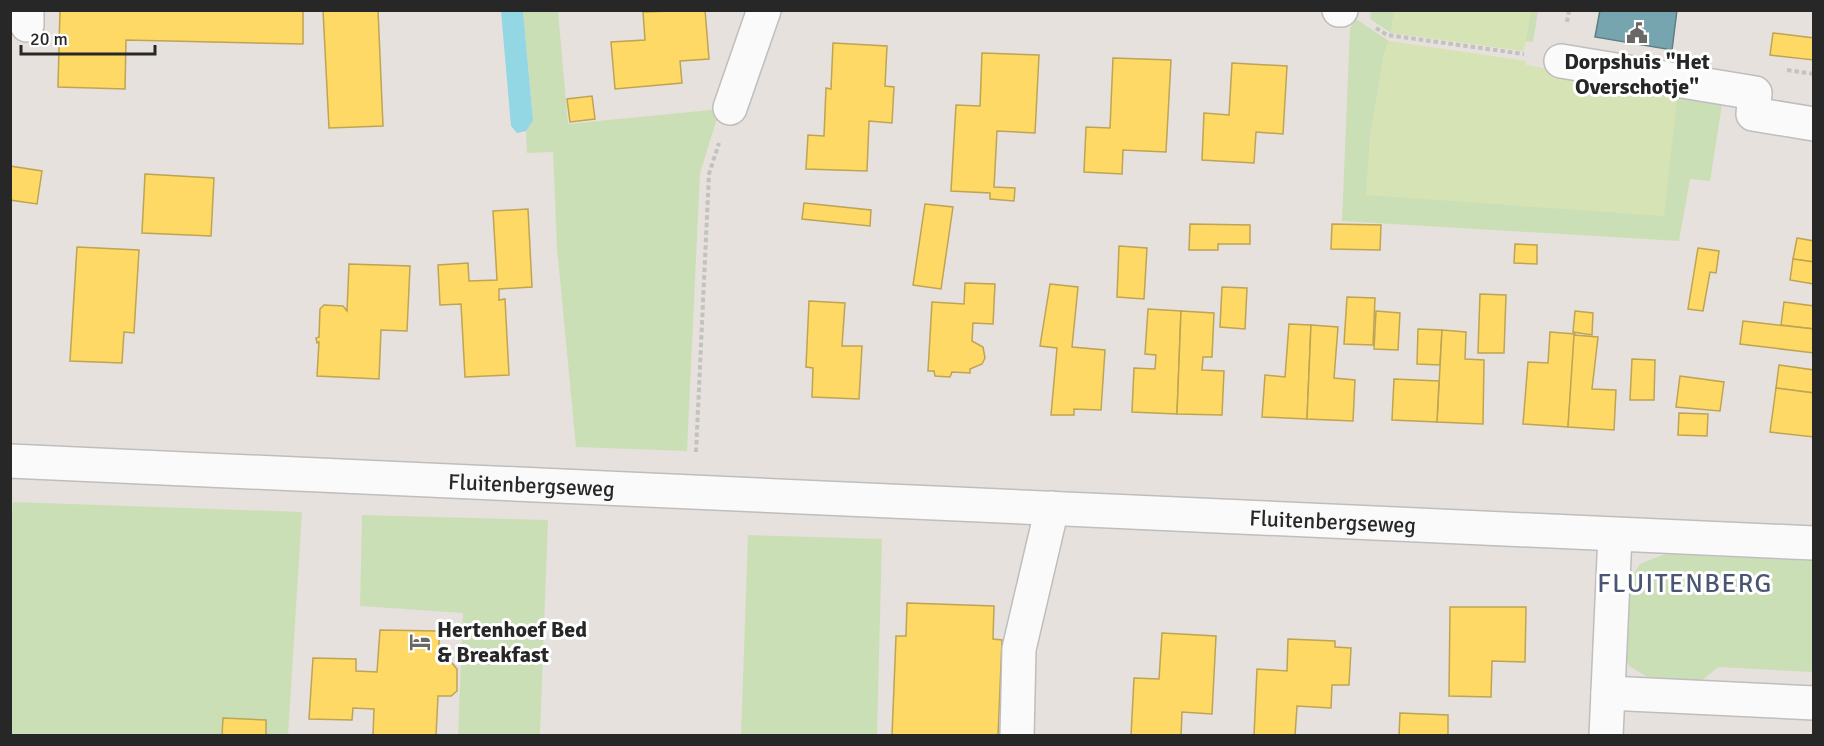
<svg xmlns="http://www.w3.org/2000/svg" width="1824" height="746" viewBox="0 0 1824 746" font-family="Signika,sans-serif">
<style>
.green{fill:#cbdfb6}
.pitch{fill:#d6e3b4}
.water{fill:#93d6e4}
.homes{fill:#ffd966;stroke:#bea453;stroke-width:1.5}
.public{fill:#76a5af;stroke:#5e7f86;stroke-width:1.5}
.lines{fill:none;stroke-linecap:round;stroke-linejoin:round}
.minor-casing{stroke:#bfbdbd;stroke-width:36}
.path{stroke:#c2c2c1;stroke-width:4;stroke-dasharray:4.5 3;stroke-linecap:butt}
.minor{stroke:#fbfafa;stroke-width:33}
.labels{text-anchor:middle;stroke-width:6;stroke-linejoin:round;paint-order:stroke}
.poi-label{font-size:22px;font-weight:bold;fill:#272727;stroke:#fff}
.street-label{font-size:22px;fill:#272727;stroke:#fff}
.quarter-label{font-size:26px;letter-spacing:1.5px;fill:#4a5574;stroke:#fff}
</style>
<rect width="100%" height="100%" fill="#e6e1dc"/>
<g class="green">
<path d="M523,11H558L568,124L720,109L700,173L687,451L576,447L557,248L553,152L527,153L526,131L533,121Z"/>
<path d="M1371,11H1394L1391,33L1370,19Z"/>
<path d="M1531,11H1538L1533,42L1525,41Z"/>
<path d="M1356,19L1389,41L1385,50L1370,136L1367,195L1678,91L1723,98L1710,181L1690,179L1679,241L1342,221L1350,28Z"/>
<path d="M13,502L302,512L288,735H266V720L223,718L222,735L11,736L10,545Z"/>
<path d="M362,515L548,520L540,735H458L463,613L360,606Z"/>
<path d="M748,535L882,539L877,735H741Z"/>
<path d="M1665,554L1813,561V672L1718,667L1700,682L1649,678L1629,666L1624,654L1630,580L1640,564Z"/>
</g>
<g class="pitch">
<path d="M1394,11V10L1531,11L1524,51L1391,33Z"/>
<path d="M1389,41L1526,61V65L1678,91L1664,216L1366,195L1370,136L1385,50Z"/>
</g>
<path class="water" d="M501,11H523L533,121L526,131L517,133L511,126Z"/>
<g class="homes">
<path d="M60,10H303V44L126,40L125,89L58,87Z"/>
<path d="M323,10H378L383,126L329,128Z"/>
<path d="M705,10L709,59L680,61L682,83L615,89L611,42L645,40L643,12Z"/>
<path d="M1773,33L1814,38V60L1770,55Z"/>
<path d="M833,43L887,46L885,86L894,87L892,123L869,121L867,171L806,169L808,135L824,136L826,88L831,89Z"/>
<path d="M982,53L1039,55L1035,133L997,131L994,187L1015,188L1014,201L990,199V193L951,191L956,105L980,106Z"/>
<path d="M1113,58L1171,60L1166,152L1123,150L1122,174L1084,172L1086,127L1110,128Z"/>
<path d="M1232,63L1287,66L1283,134L1256,132L1254,163L1202,160L1204,113L1229,115Z"/>
<path d="M592,96L595,119L570,122L567,99Z"/>
<path d="M10,166L42,171L37,204L10,200Z"/>
<path d="M145,174L214,178L211,236L142,233Z"/>
<path d="M804,203L871,210L870,226L802,219Z"/>
<path d="M925,204L953,207L941,289L913,285Z"/>
<path d="M528,209L532,287L499,289V300L505,299L509,375L465,377L461,304L440,305L438,265L468,263L469,281L497,280L493,211Z"/>
<path d="M1190,224L1250,225V244H1218V250H1189Z"/>
<path d="M1332,224L1381,225L1380,250L1331,249Z"/>
<path d="M1797,238L1814,241V262L1793,259Z"/>
<path d="M1515,244L1537,245V264L1514,263Z"/>
<path d="M1119,246L1147,248L1144,299L1117,297Z"/>
<path d="M77,247L139,250L134,333L124,332L122,363L70,361Z"/>
<path d="M1698,248L1719,251L1716,273L1710,272L1703,311L1688,309Z"/>
<path d="M1793,259L1814,262V284L1790,280Z"/>
<path d="M349,264L410,266L407,331L381,330L379,379L317,376L319,342L317,343L316,338L319,337L320,309L324,305L343,306L347,311Z"/>
<path d="M965,283L995,284L993,324L973,323L972,341L983,347L985,358L982,364L970,369V373L952,372L950,377L935,376L934,371H928L932,302L964,304Z"/>
<path d="M1050,284L1078,287L1072,347L1105,350L1101,410L1074,409V415H1051L1057,348L1040,346Z"/>
<path d="M1222,287L1247,288L1245,329L1220,327Z"/>
<path d="M1480,294L1506,295L1504,353H1478Z"/>
<path d="M1347,297L1375,298L1373,345L1344,344Z"/>
<path d="M809,301L845,303L842,346H862L859,399L812,397L813,368L806,367Z"/>
<path d="M1784,302L1814,306V329L1781,325Z"/>
<path d="M1148,309L1181,311L1177,414L1132,412L1134,368L1155,369L1156,355L1145,354Z"/>
<path d="M1181,311L1214,313L1212,357H1203L1202,370L1224,371L1222,415L1177,414Z"/>
<path d="M1376,311L1400,313L1398,350L1374,349Z"/>
<path d="M1575,311L1593,313L1592,335L1573,332Z"/>
<path d="M1743,321L1814,329V353L1740,344Z"/>
<path d="M1289,324L1311,325L1307,419L1262,417L1265,375L1285,377Z"/>
<path d="M1311,325L1338,327L1334,378L1355,380L1353,421L1307,419Z"/>
<path d="M1418,329L1442,330L1440,365L1417,364Z"/>
<path d="M1442,330L1466,332L1465,359L1484,360L1483,424L1437,422Z"/>
<path d="M1550,332L1575,334L1568,427L1523,424L1528,362L1548,363Z"/>
<path d="M1574,335L1598,337L1592,389L1616,390L1614,430L1568,427Z"/>
<path d="M1632,359L1655,360L1654,400H1630Z"/>
<path d="M1779,365L1814,370V393L1776,388Z"/>
<path d="M1680,376L1724,382L1720,411L1676,407Z"/>
<path d="M1394,379L1439,381L1437,422L1392,420Z"/>
<path d="M1776,388L1814,393V437L1770,432Z"/>
<path d="M1679,413L1708,414L1707,436L1678,435Z"/>
<path d="M907,603L994,606L993,639L1002,640L998,736H892L896,636H906Z"/>
<path d="M1450,607H1526L1525,662L1492,661L1491,697L1449,696Z"/>
<path d="M380,630L439,631V662L452,663L457,669V691L451,696H438L436,736H373L374,709L353,708L352,720L309,719L313,658L356,659V671L377,672Z"/>
<path d="M1162,633L1216,636L1212,714L1182,712L1181,736H1131L1134,678L1159,679Z"/>
<path d="M1288,639L1335,641V647L1351,648L1349,685H1332L1331,708L1297,706L1295,736H1254L1257,669L1287,671Z"/>
<path d="M1400,713L1448,715V736H1399Z"/>
<path d="M223,718L266,720V736H222Z"/>
</g>
<path class="public" d="M1600,10H1677L1672,50L1595,37Z"/>
<g class="lines">
<defs>
<g id="minor">
<path d="M1339,10H1341"/>
<path d="M27,25V10"/>
<path d="M1561,61L1755,93L1753,114L1814,124"/>
<path d="M730,108L764,10"/>
<path id="s1" d="M10,461L1814,543"/>
<path d="M1608,693L1814,703"/>
<path d="M1017,736L1019,649L1052,508"/>
<path d="M1606,736L1615,535"/>
</g>
</defs>
<use href="#minor" class="minor-casing"/>
<g class="path">
<path d="M1567,22L1569,10"/>
<path d="M1376,28L1387,35L1524,54"/>
<path d="M1787,70L1814,74"/>
<path d="M696,452L709,174L719,143"/>
</g>
<use href="#minor" class="minor"/>
</g>
<defs>
<symbol id="civic-bare" viewBox="-9 -9 18 18"><path d="M-.6-6.5H3V-4.5H.6V-3L4-1V1h2V6H-6V1h2V-1L-.6-3ZM-1.2 2.5V6h2.4V2.5Z" fill="#6a6866" stroke="#fff" stroke-width="2.5" paint-order="stroke"/></symbol>
<symbol id="hotel-bare" viewBox="-9 -9 18 18"><path d="M-6-4.5h1.5V1H6V5H4.5V3h-9V5H-6ZM-4 0a1.8 1.8 0 1 1 3.6 0ZM.5 0V-2.5h3Q6-2.5 6 0Z" fill="#6a6866" stroke="#fff" stroke-width="2.5" paint-order="stroke"/></symbol>
</defs>
<g fill-rule="evenodd">
<use href="#civic-bare" x="1622" y="18" width="30" height="30"/>
<use href="#hotel-bare" x="405" y="627" width="30" height="30"/>
</g>
<g class="labels">
<g class="poi-label">
<text x="1637" y="69">Dorpshuis "Het<tspan x="1637" dy="25">Overschotje"</tspan></text>
<text x="437" y="637" text-anchor="start">Hertenhoef Bed<tspan x="437" dy="25">&amp; Breakfast</tspan></text>
</g>
<g class="street-label">
<text dy="8" stroke="none"><textPath href="#s1" startOffset="522">Fluitenbergseweg</textPath></text>
<text dy="8" stroke="none"><textPath href="#s1" startOffset="1324">Fluitenbergseweg</textPath></text>
</g>
<g class="quarter-label">
<text x="1685" y="592">FLUITENBERG</text>
</g>
</g>
<rect width="1824" height="746" fill="none" stroke="#272727" stroke-width="24"/>
<path d="M21 45v9h134v-9" fill="none" stroke="#272727" stroke-width="3"/>
<text x="30" y="45" font-size="18" fill="#272727" stroke="#ffffff" stroke-width="4.5" paint-order="stroke">20 m</text>
</svg>
